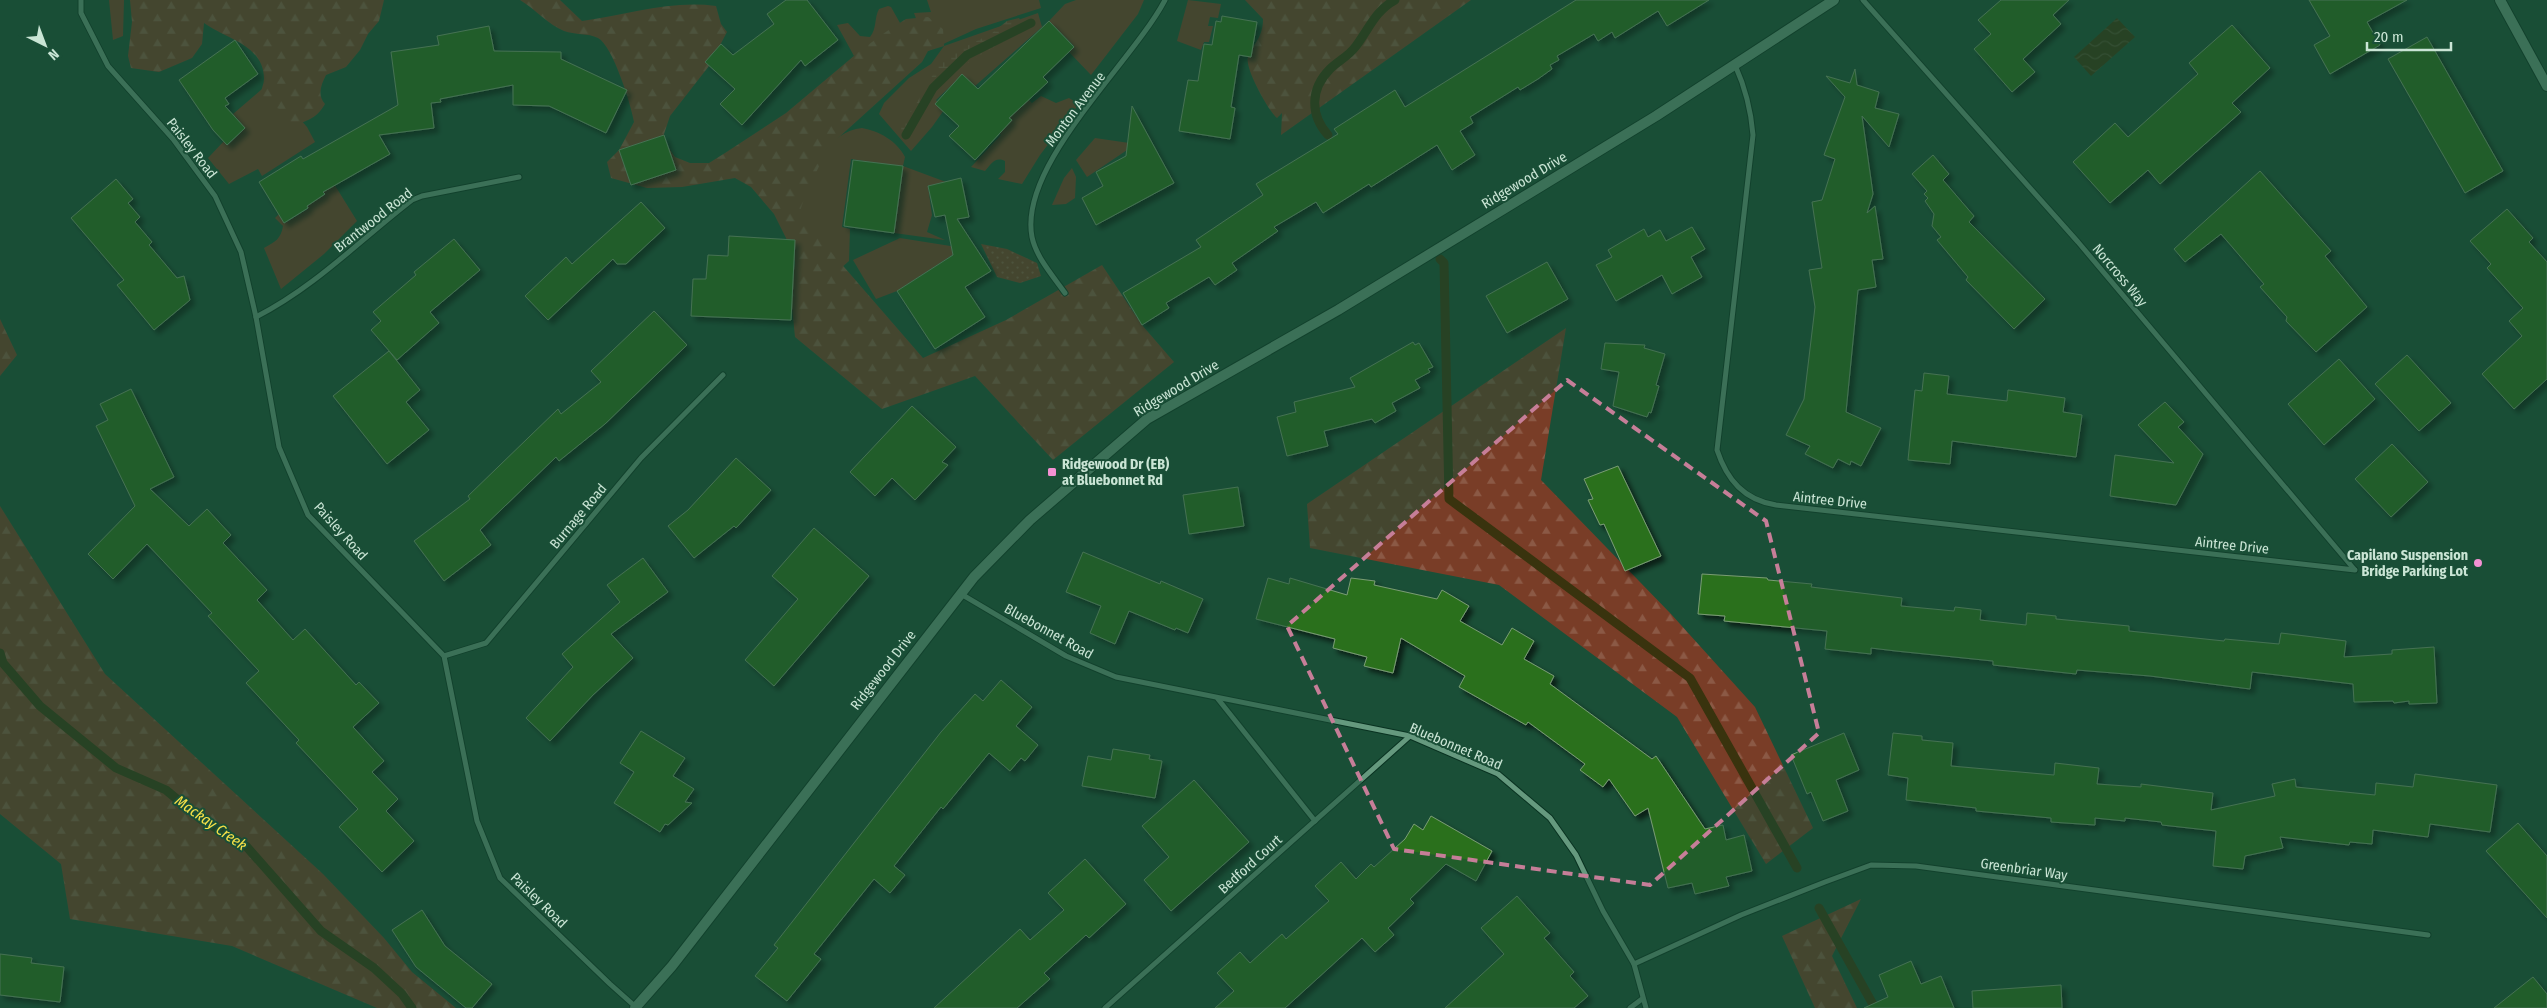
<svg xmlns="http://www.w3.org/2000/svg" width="2547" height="1008" viewBox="0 0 2547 1008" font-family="'Fira Sans Condensed',sans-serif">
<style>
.grass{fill:#793d27}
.forest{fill:url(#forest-firs)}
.wetland{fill:url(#wetland-marsh)}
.garden{fill:url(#garden-dots)}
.water{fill:url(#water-waves)}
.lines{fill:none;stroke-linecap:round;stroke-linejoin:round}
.stream{stroke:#39330e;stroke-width:9}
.building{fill:#2a701d;stroke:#7a9c74;filter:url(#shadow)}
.street-casing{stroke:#093221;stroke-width:7}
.secondary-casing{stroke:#093221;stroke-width:12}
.street{stroke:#65997e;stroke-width:5}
.secondary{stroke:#65997e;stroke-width:10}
.marked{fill:none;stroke:#c67e98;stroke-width:4;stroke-dasharray:10 6;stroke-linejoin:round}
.poi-dot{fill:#f491d3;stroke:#1a4f37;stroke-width:2}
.labels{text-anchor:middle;stroke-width:4;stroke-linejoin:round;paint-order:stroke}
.street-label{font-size:14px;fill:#cae5d5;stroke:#1a4f37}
.poi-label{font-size:14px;font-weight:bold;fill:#cae5d5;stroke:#1a4f37;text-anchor:start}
.water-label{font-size:15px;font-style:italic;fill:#f7e148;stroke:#1a4f37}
</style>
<defs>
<pattern id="forest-firs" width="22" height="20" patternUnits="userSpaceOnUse" patternTransform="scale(1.25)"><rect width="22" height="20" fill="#793d27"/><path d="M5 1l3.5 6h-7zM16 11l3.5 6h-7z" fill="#8b5945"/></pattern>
<pattern id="wetland-marsh" width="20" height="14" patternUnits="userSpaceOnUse" patternTransform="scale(1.25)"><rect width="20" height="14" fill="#793d27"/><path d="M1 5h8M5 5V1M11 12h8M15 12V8" fill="none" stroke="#8b5945"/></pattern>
<pattern id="garden-dots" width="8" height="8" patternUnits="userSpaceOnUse" patternTransform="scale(1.25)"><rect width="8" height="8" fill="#793d27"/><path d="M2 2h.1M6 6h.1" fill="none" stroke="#8b5945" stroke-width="1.8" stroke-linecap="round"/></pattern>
<pattern id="water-waves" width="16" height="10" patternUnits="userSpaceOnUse" patternTransform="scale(1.25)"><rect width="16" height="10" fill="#39330e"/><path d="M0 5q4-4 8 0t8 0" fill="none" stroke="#545030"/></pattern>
<filter id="shadow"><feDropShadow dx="4.5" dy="4.5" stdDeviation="2.5" flood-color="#0009"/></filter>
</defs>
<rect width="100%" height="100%" fill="#1a4f37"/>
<g class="grass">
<path d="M109,0H124L123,36L113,40Z"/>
<path d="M927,0H1039L1041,8L976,29L928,51L914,13L931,12Z"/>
<path d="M1076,0H1144L1138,14L1091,75L1069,52L1074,46L1049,21L1065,4Z"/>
<path d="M1188,0L1221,4L1218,18L1210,17L1208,26H1213L1209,42H1204L1201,50L1177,41Z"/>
<path d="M888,6L891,7L900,23L854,56L837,25L848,23L860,36L870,37C877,29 874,18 879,9Z"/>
<path d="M1038,13L1042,27L975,86L962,75L936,100L944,110L932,127L911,151L879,114L884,103L909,78L931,64L944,46Z"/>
<path d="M269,83L307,127L315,142L262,176L258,169L229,184L208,158L224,141L228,145L245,128L233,114Z"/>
<path d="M1041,96L1056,103L1069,98L1079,104L1040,155L1022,184L998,179L1005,172V161C995,156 991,164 985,171L971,167L1001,135L995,129L1026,97L1032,103Z"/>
<path d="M862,128C879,131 897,141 905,157L903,166L946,182L928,186L932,215L927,232L945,240L894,233L903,167L851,159L842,227L850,229L849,261L831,277L797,228L792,196C810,171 829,131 862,128Z"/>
<path d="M1095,138L1136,144L1087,177L1076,160Z"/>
<path d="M1072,168L1076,177L1075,198L1066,204L1052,205L1064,178Z"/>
<path d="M331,179L357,221L324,254L281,289L264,248C275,242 281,239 283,226L275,218L279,214L285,223L308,209L307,206L324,195L319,186Z"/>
<path d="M900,238L963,248L897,291L876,299L853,260Z"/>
</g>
<g class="forest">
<path d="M130,0H384L379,21L368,34L360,50L346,67L326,75C321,85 317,95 325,104C316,120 305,121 290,127L286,125L285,112L273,106L261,94C261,89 264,84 264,79C264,45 226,39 204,23L202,44L192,58L159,72L131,68L128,56L132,22Z"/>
<path d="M520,0H560L582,21C627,15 671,0 716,6L721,24L727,32L709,66L670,116L664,134L666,144L675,157L690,163H709L725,153L786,113L861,50L890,29L906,19L928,17L943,29L944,46L928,51L922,62L826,149C818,172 805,191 799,215L923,358L1006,320L1102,265L1142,325L1174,362L1053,460L975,376L882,409L795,337L791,297L795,262L790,246L774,214L751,187L735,178L682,187L647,188L611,178L607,162L619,150L634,122C631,105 613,46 598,38C588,33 575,35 564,31C549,25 535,9 520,0Z"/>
<path d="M1245,0H1471L1281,135L1282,113L1277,118C1269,112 1244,67 1248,57C1254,43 1263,37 1263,19Z"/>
<path d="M0,319L17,355L0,376Z"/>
<path d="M1566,328L1541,480L1671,614L1755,707L1813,828L1766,864L1677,717L1499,585L1310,548L1307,504Z"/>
<path d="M0,506L105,674L323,874L384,938L412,972L456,1008H377L232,946L70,919L61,864L0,814Z"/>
<path d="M1861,899L1832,956L1857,1008H1815L1782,936Z"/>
</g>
<path class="wetland" d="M1019,18L1025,29C982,55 914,84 912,143L899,136L901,123L915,106L939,64L952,53L991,34L1007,21Z"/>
<path class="garden" d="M981,244L1007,249L1037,263L1041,276L1020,283L997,277Z"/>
<path class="water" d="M2117,18L2135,37L2091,76L2074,57Z"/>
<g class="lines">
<g class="stream">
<path d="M906,135L933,88L967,55L1031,23"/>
<path d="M1328,135C1310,115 1310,89 1330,69C1338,61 1349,56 1356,46C1369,29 1375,11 1395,0"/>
<path d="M1440,259L1444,263L1449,499L1690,678L1797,868"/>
<path d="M0,653L3,663L40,706L116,768L166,790L202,820L246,846L321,931L374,968L402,994L412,1008"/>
<path d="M1819,908L1875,1008"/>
</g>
</g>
<g class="building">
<path d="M786,0H807L838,40L805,66L801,60L742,125L720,104L735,89L705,62L721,44L733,55L774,24L767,14Z"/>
<path d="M1576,0H1709L1667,26L1658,11L1615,38L1612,32L1598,41L1594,34L1557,56L1559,60L1550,65L1552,69L1538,79L1520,90L1518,87L1470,117L1473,123L1460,131L1475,155L1452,170L1437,145L1371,187L1369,184L1323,213L1316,202L1274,227L1278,231L1232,263L1237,270L1215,285L1209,277L1166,303L1169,308L1142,325L1123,293L1201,247L1196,240L1263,195L1256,184L1338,134L1334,129L1395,90L1405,107Z"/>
<path d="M2001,0H2069L2053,15L2061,24L2023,59L2035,72L2012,92L1974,49L1991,34L1978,20Z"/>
<path d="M2309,0H2407L2367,22L2380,45L2330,74L2314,45L2330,36Z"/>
<path d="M1222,16L1257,22L1251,57L1239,55L1231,107L1235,108L1230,139L1179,131L1188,80L1198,81L1204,44L1212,45L1216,21L1221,22Z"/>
<path d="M1049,21L1074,47L1043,77L1048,82L1009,118L1012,120L975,160L949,136L959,126L935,104L962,74L978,89Z"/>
<path d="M2232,25L2270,68L2232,103L2241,112L2160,184L2148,170L2110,203L2073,162L2115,123L2128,137L2198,74L2189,63Z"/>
<path d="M489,26L494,51L561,52V59L627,90L606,133L549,106L513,105V85L440,99L441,102L431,103L434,128L379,135L390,154L323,192L325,194L307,206L308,208L284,223L259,182L301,156L303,159L398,105L391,52L439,45L437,36Z"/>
<path d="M2427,37L2503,171L2465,193L2388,59Z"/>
<path d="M235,40L258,74L225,98L229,104L225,106L245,128L227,145L213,130L179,80Z"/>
<path d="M1855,69L1857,85L1879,92L1875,108L1899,114L1889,147L1862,116L1873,194L1867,213L1875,206L1883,259L1872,260L1876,287L1858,290L1846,412L1881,428L1861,466L1851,461L1850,465L1838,459L1833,468L1805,454L1810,446L1786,435L1804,399L1815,307L1809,270L1822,268L1812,202L1822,200L1835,159L1824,155L1845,97L1826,76L1850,83Z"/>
<path d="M1132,106L1174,183L1096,225L1082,198L1103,186L1096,172L1126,156Z"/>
<path d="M664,135L676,170L631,185L619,150Z"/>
<path d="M1933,155L1949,174L1943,180L1974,216L1969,222L2045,299L2014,329L1966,280L1968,277L1937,240L1941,237L1932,226L1934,214L1925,201L1928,198L1924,194L1927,191L1912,174Z"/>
<path d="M853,160L903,166L894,233L844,226Z"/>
<path d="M2260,171L2331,251L2325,256L2367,307L2316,352L2286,321L2287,317L2260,287L2264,284L2221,234L2185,262L2174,249Z"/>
<path d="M961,178L969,217L957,219L991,271L965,287L985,317L935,349L897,291L953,255L945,215L935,217L928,186Z"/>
<path d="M116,179L133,199L128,203L140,217L135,222L152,242L149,245L177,278L184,276L190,300L154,330L117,285L124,280L71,218Z"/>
<path d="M641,202L665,228L626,264H617L613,259L548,320L525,296L566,257L572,264Z"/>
<path d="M2507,209L2533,238L2529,242L2547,262V379L2514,409L2482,374L2522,336L2509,321L2523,308L2487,268L2491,264L2470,241Z"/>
<path d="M1692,227L1705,249L1691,257L1702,277L1672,294L1662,275L1616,301L1596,265L1612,257L1608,250L1644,229L1648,237L1660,230L1666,241Z"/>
<path d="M729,236L795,240L791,320L691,316L693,279H706L708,255L728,256Z"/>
<path d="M454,239L480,270L430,312L439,323L397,360L371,330L381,321L373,312L416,275L414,272Z"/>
<path d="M1547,262L1568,299L1507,333L1486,296Z"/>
<path d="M654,311L687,345L605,424L559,461L556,457L480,530L491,545L444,581L414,541L470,499L468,496L558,409L561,414L601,382L591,371Z"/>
<path d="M1413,342L1415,345L1419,343L1433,367L1428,369L1430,372L1415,380L1420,388L1392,403L1396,411L1375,423L1372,419L1324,431L1328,446L1287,456L1277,417L1296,412L1294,402L1355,387L1350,378Z"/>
<path d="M1605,343L1645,345L1644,348L1665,354L1656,385L1659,386L1651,413L1649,412L1647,417L1613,406L1619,372L1601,369Z"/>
<path d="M389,351L420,390L406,402L429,430L387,464L333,396Z"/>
<path d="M2407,355L2451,403L2419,431L2375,384Z"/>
<path d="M2339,359L2375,399L2324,445L2288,404Z"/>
<path d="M1924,373L1949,376L1947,394L2007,401L2008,390L2065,398L2063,412L2082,415L2076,457L1952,441L1950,464L1908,460L1915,390L1922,391Z"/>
<path d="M131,389L174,477L150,489L189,526L207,509L231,535L223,543L267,590L257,600L293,640L305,629L356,685L359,682L379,703L353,727L384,761L372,772L398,799L386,811L414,841L382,872L339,827L358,809L296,743L299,740L246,683L259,671L208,616L212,613L147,544L113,579L88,554L135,506L96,426L108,420L100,404Z"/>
<path d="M2165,402L2184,422L2178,427L2203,454L2176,505L2110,496L2115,455L2174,463L2138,425Z"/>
<path d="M912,406L956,447L942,462L948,465L915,500L892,478L875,496L850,472Z"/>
<path d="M2392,444L2428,482L2391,517L2355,479Z"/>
<path d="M736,458L771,490L736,528L734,526L694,558L668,526L688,510Z"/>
<path d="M1618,466L1661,556L1625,571L1604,524L1600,525L1588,500L1593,499L1584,479Z"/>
<path d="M1238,487L1244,526L1189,534L1183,495Z"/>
<path d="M814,528L869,576L774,686L745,660L798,599L772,576Z"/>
<path d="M1083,552L1160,584L1161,581L1203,599L1188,633L1176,628L1175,630L1129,611L1115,644L1090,633L1101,606L1066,592Z"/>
<path d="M643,558L668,592L611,634L633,658L593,695L550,741L526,718L573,667L562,654L620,602L607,585Z"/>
<path d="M1702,574L1767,578L1768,580L1812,584L1811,587L1902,598L1901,606L1954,611L1955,607L1981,610L1980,620L2026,625L2027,613L2056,616V619L2129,626V631L2224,641L2225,639L2279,644L2281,633L2346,641L2344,657L2392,654V650L2434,647L2437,703L2409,704V701L2394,703L2393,701L2354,702L2353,684L2252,672L2250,689L2150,676L2077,670L2076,674L1993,665V661L1896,651L1871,648V654L1825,649L1827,631L1724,621L1725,616L1698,614Z"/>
<path d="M1268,578L1289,584L1290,578L1347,595L1351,578L1375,581L1374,585L1437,599L1442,590L1469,606L1460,621L1502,645L1512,628L1534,641L1524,659L1554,676L1550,684L1652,759L1656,756L1705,829L1723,825L1726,840L1744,835L1752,871L1726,877L1729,886L1695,894L1692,883L1668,888L1648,808L1635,816L1609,779L1603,787L1580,770L1585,764L1528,722L1526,725L1459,687L1465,676L1401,638L1393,673L1364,666L1367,657L1333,648L1335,639L1256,619Z"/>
<path d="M1001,680L1032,707L1016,726L1038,745L1025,761L1021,758L1010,771L989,753L943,809L941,807L894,866L905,875L890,893L874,879L814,954L821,959L787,1001L755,976L778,948L774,945L941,732L975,694L983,701Z"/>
<path d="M641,731L685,758L673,776L694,789L685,802L692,803L668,825L665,824L660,832L614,803L634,772L620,763Z"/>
<path d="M1844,733L1859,770L1836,780L1848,811L1823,821L1811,792L1807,794L1791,755Z"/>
<path d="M1893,733L1922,736V740L1953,743L1951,766L2054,775L2055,763L2099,768L2097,784L2141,787V784L2213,793L2211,810L2275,796L2272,784L2295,779L2296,787L2375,795L2376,783L2413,787L2415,774L2497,785L2490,832L2430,824L2428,837L2373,830L2372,844L2350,842L2349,845L2280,837L2283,848L2245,856L2243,869L2213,866L2216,831L2162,825L2161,822L2125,818V821L2095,818V825L2051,822V818L1976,811V808L1906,800L1908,778L1888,775Z"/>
<path d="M1113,749L1150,755L1149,759L1162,761L1155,798L1082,786L1088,756L1111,760Z"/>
<path d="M1194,780L1249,842L1171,911L1144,880L1169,857L1142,826Z"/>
<path d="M1431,816L1492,851L1476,881L1446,864L1410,899L1414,903L1388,928L1394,935L1375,952L1362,938L1285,1008H1215L1234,991L1217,973L1240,952L1250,963L1282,934L1286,939L1329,901L1315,886L1341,862L1356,879L1371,864L1374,867L1405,839L1414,824L1423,830Z"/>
<path d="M2518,823L2547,856V918L2486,851Z"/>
<path d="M1085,859L1126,904L1089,938L1086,935L1044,973L1050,979L1017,1008H934L1020,929L1030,940L1064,910L1048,893Z"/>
<path d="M1517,896L1550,933L1544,938L1574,972L1570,976L1588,996L1574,1008H1445L1504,954L1481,928Z"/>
<path d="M422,910L445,946L492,984L472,1008H466L416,967L392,930Z"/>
<path d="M0,954L32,958L31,963L64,967L60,1002L0,995Z"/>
<path d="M1911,961L1921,984L1941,976L1954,1008H1864L1888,997L1879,975Z"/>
<path d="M2533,977L2547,994V1008H2494Z"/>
<path d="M2061,985L2062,1008H1973L1972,991Z"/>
</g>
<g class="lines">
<defs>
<g id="street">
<path d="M81,0V13L108,66L173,139L215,196L241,252L256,317L279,447L308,515L444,656L477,821L500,878L610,984L637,1008"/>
<path d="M1863,0L2078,242L2354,569"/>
<path d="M1735,65C1745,87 1751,110 1753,135L1717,450C1727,480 1744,500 1776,505L2355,570"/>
<path d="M1065,293C1053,276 1036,257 1032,237C1018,165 1132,63 1165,0"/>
<path d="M256,317C315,287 360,240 412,200L422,196L519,177"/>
<path d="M961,594L1066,656L1116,677L1410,736L1498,774L1550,818L1576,855L1603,911L1634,964L1646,1008"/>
<path d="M444,656L486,643L641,458L723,375"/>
<path d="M1218,699L1315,821"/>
<path d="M1634,964L1741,915L1825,882L1871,865L1916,866L2428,935"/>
<path d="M1105,1008L1410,736"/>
<path d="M1630,1008L1642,999"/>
</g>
<g id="secondary">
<path d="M2500,0L2547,86"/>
<path d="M635,1008L672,966L974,577L1030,520L1147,419L1338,310L1656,116L1834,0"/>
</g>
</defs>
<use href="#street" class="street-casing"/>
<use href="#secondary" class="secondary-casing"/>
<use href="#street" class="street"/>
<use href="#secondary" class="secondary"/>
</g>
<path d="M0 0H2547V1008H0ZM1567,380L1766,521L1819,733L1650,885L1394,849L1287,626Z" fill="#1a4f37" fill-opacity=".55" fill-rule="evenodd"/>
<path class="marked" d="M1567,380L1766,521L1819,733L1650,885L1394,849L1287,626Z"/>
<g class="poi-dot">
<rect x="1047" y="467" width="10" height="10" rx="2.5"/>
<circle cx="2478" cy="563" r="5"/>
</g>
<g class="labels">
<g class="street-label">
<text transform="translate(1075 109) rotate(-53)" y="5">Monton Avenue</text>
<text transform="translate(192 148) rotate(52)" y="5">Paisley Road</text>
<text transform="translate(1524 180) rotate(-31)" y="5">Ridgewood Drive</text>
<text transform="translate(373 220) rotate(-38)" y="5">Brantwood Road</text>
<text transform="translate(2120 275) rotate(50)" y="5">Norcross Way</text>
<text transform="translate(1176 388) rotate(-31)" y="5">Ridgewood Drive</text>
<text transform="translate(1830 500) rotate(6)" y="5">Aintree Drive</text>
<text transform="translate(578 516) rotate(-50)" y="5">Burnage Road</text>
<text transform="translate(341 531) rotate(48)" y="5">Paisley Road</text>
<text transform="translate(2232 545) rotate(6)" y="5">Aintree Drive</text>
<text transform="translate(1049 631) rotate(29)" y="5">Bluebonnet Road</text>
<text transform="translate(883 670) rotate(-52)" y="5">Ridgewood Drive</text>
<text transform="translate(1456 746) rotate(23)" y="5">Bluebonnet Road</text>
<text transform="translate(1250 864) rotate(-42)" y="5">Bedford Court</text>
<text transform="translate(2024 869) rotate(8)" y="5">Greenbriar Way</text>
<text transform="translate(539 900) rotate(44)" y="5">Paisley Road</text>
</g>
<g class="poi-label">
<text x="1062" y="469">Ridgewood Dr (EB)<tspan x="1062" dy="16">at Bluebonnet Rd</tspan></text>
<text x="2468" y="560" text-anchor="end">Capilano Suspension<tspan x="2468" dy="16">Bridge Parking Lot</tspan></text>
</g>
<g class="water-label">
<text transform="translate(211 823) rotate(35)" y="5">Mackay Creek</text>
</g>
</g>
<g transform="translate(45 45) rotate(138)" stroke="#1a4f37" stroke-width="4" paint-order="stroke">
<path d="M0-4L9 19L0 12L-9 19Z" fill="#cae5d5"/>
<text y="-8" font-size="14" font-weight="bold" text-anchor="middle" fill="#cae5d5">N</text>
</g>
<path d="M2367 42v8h84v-8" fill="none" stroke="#cae5d5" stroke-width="2.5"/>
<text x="2374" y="42" font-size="15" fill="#cae5d5" stroke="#1a4f37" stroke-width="4" paint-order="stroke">20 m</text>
</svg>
